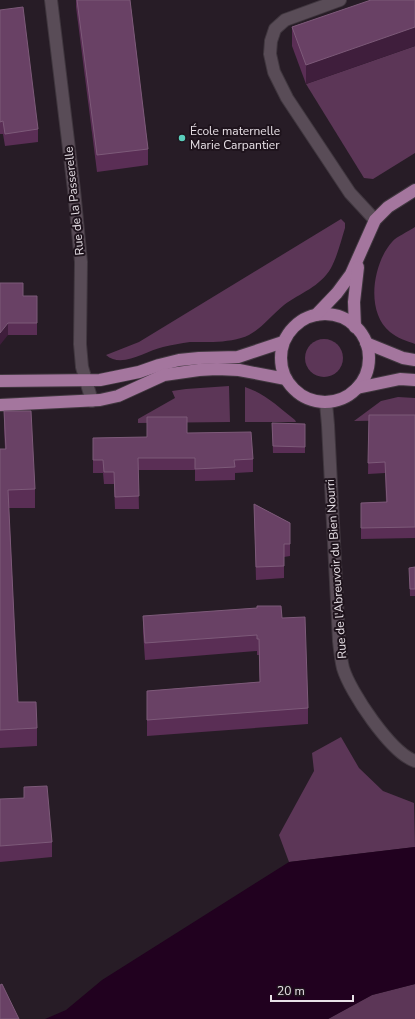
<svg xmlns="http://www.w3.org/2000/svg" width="415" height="1019" viewBox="0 0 415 1019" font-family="'Nunito Sans',sans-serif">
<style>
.green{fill:#5c3657}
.water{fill:#21011f}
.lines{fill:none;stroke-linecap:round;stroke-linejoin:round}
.minor-casing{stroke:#40373f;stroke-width:14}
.major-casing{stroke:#40373f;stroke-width:14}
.minor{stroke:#594c57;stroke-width:12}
.major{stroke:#a4769e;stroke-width:12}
.wall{fill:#5a2e55}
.shaded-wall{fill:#3f1e3c}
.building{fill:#694165;stroke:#7d5a79}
.poi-dot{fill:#5bcebc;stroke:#1e131c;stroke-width:1.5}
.labels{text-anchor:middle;stroke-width:4;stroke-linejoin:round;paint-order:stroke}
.poi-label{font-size:12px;fill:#e8e1e7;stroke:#1e131c;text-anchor:start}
.street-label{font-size:12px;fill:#e8e1e7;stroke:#1e131c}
</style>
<rect width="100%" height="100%" fill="#271c26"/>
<g class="green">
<path d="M415,46V153L373,179L364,178L306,84Z"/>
<path d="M341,219L345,223V228C341,241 337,257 331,268C320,287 300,293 284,305C269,317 259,333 241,338C224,343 206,342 190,342C181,343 172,345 163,347C145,351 122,369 106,355L139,342Z"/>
<path d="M415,227V344C407,341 397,338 390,332C365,312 373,263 392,242C397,236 408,232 415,227Z"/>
<circle cx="324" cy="358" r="19"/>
<path d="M229,386L230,422L138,423V419L175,398L172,391L186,389Z"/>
<path d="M245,387C266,394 278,407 295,420L296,422H245Z"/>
<path d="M398,397L415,398V420L354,421L381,401Z"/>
<path d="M341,737L359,768L383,791L414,803L415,847L289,862L279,835L314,771L312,753Z"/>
<path d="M415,984V1019H328L372,995Z"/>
</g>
<path class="water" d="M415,847V984L372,995L328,1019H45L66,1010L102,980L289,862Z"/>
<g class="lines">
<defs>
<g id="minor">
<path d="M51,0L74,190L81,262L80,344L82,367L92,401"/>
<path d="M340,0L285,20L275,29L271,41L270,54L274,72L287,98L350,193L375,220"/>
<path d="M326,403L328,425L339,641C340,650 341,660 343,668C350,692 391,753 415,761"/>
</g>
<g id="major">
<circle cx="325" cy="358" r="44"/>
<path d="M316,315L337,293L351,274L375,220L388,207L415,190"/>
<path d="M355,327L354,302L358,267"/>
<path d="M366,343L403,358L415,360"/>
<path d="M0,381L100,380L139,372L159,365L179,360L199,358L238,357L283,342"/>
<path d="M357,388L400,379L415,380"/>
<path d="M0,405L100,400L118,396L164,375L199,370L217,369L239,370L286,379"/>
</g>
</defs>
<use href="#minor" class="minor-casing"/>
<use href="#major" class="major-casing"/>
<use href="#minor" class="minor"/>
<use href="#major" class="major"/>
</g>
<g class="wall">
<path d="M76,0H130L148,149V165L97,172L76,7Z"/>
<path d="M371,0L306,84L292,46V27Z"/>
<path d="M0,10L38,129V142L5,146L3,134H0Z"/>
<path d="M0,283L23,296H37V335H8Z"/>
<path d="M4,411L35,489V508H9L18,702L37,728V746L0,748V449H5L4,429Z"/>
<path d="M369,415H415V538L361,539V503L386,502L385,473L368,474Z"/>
<path d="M272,423L305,424V453H273Z"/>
<path d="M187,433L253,459V472L235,473V480L195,481V470H138L139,509H115L114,484H104L103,473H93V438L147,437Z"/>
<path d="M254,504L290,523V556L284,557V578L256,580Z"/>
<path d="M415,567V596H410L409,568Z"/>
<path d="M143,616L282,618L308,708V724L147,736V691L260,682L259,655H257V651L145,660L143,632Z"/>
<path d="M0,799L52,842V857L0,862Z"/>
</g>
<g class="shaded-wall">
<path d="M415,27V46L306,84V65Z"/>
<path d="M8,323V335L0,345V333Z"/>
</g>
<g class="building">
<path d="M77,0H130L148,149L97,155Z"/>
<path d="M371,0H415V27L306,65L292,27Z"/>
<path d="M23,7L38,129L5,134L3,121L0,122V10Z"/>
<path d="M0,283H23V296H37V323H8L0,333Z"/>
<path d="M4,411H31L35,489L8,490L18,702H36L37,728L0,730V449H6Z"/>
<path d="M369,415H415V527L361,528V503L387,502L385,462L368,463Z"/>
<path d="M147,417H187V433L251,432L253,459L234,460L235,467L195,469V458H138L139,496L115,497L114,472H104L103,460H93V438L147,437Z"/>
<path d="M272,423L305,424V447L273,446Z"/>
<path d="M254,504L290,523V544H284V566L256,567Z"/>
<path d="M415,567V589H410L409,568Z"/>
<path d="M257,606H281L282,618L305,617L308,708L147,720V691L260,682L259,639H257V635L145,643L143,616L257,608Z"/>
<path d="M47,786L52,842L0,846V799L24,798V787Z"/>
<path d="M2,984L19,1019H0V985Z"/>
</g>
<circle class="poi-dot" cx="182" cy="138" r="4"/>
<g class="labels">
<g class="poi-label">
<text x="190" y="135">École maternelle<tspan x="190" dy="14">Marie Carpantier</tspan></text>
</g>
<g class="street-label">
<text transform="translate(74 201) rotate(-96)" y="4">Rue de la Passerelle</text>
<text transform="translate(336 569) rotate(-94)" y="4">Rue de l'Abreuvoir du Bien Nourri</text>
</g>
</g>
<path d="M271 995v6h82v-6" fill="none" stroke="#e8e1e7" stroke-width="2"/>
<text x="277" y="995" font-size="12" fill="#e8e1e7" stroke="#1e131c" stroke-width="3" paint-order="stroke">20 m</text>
</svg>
